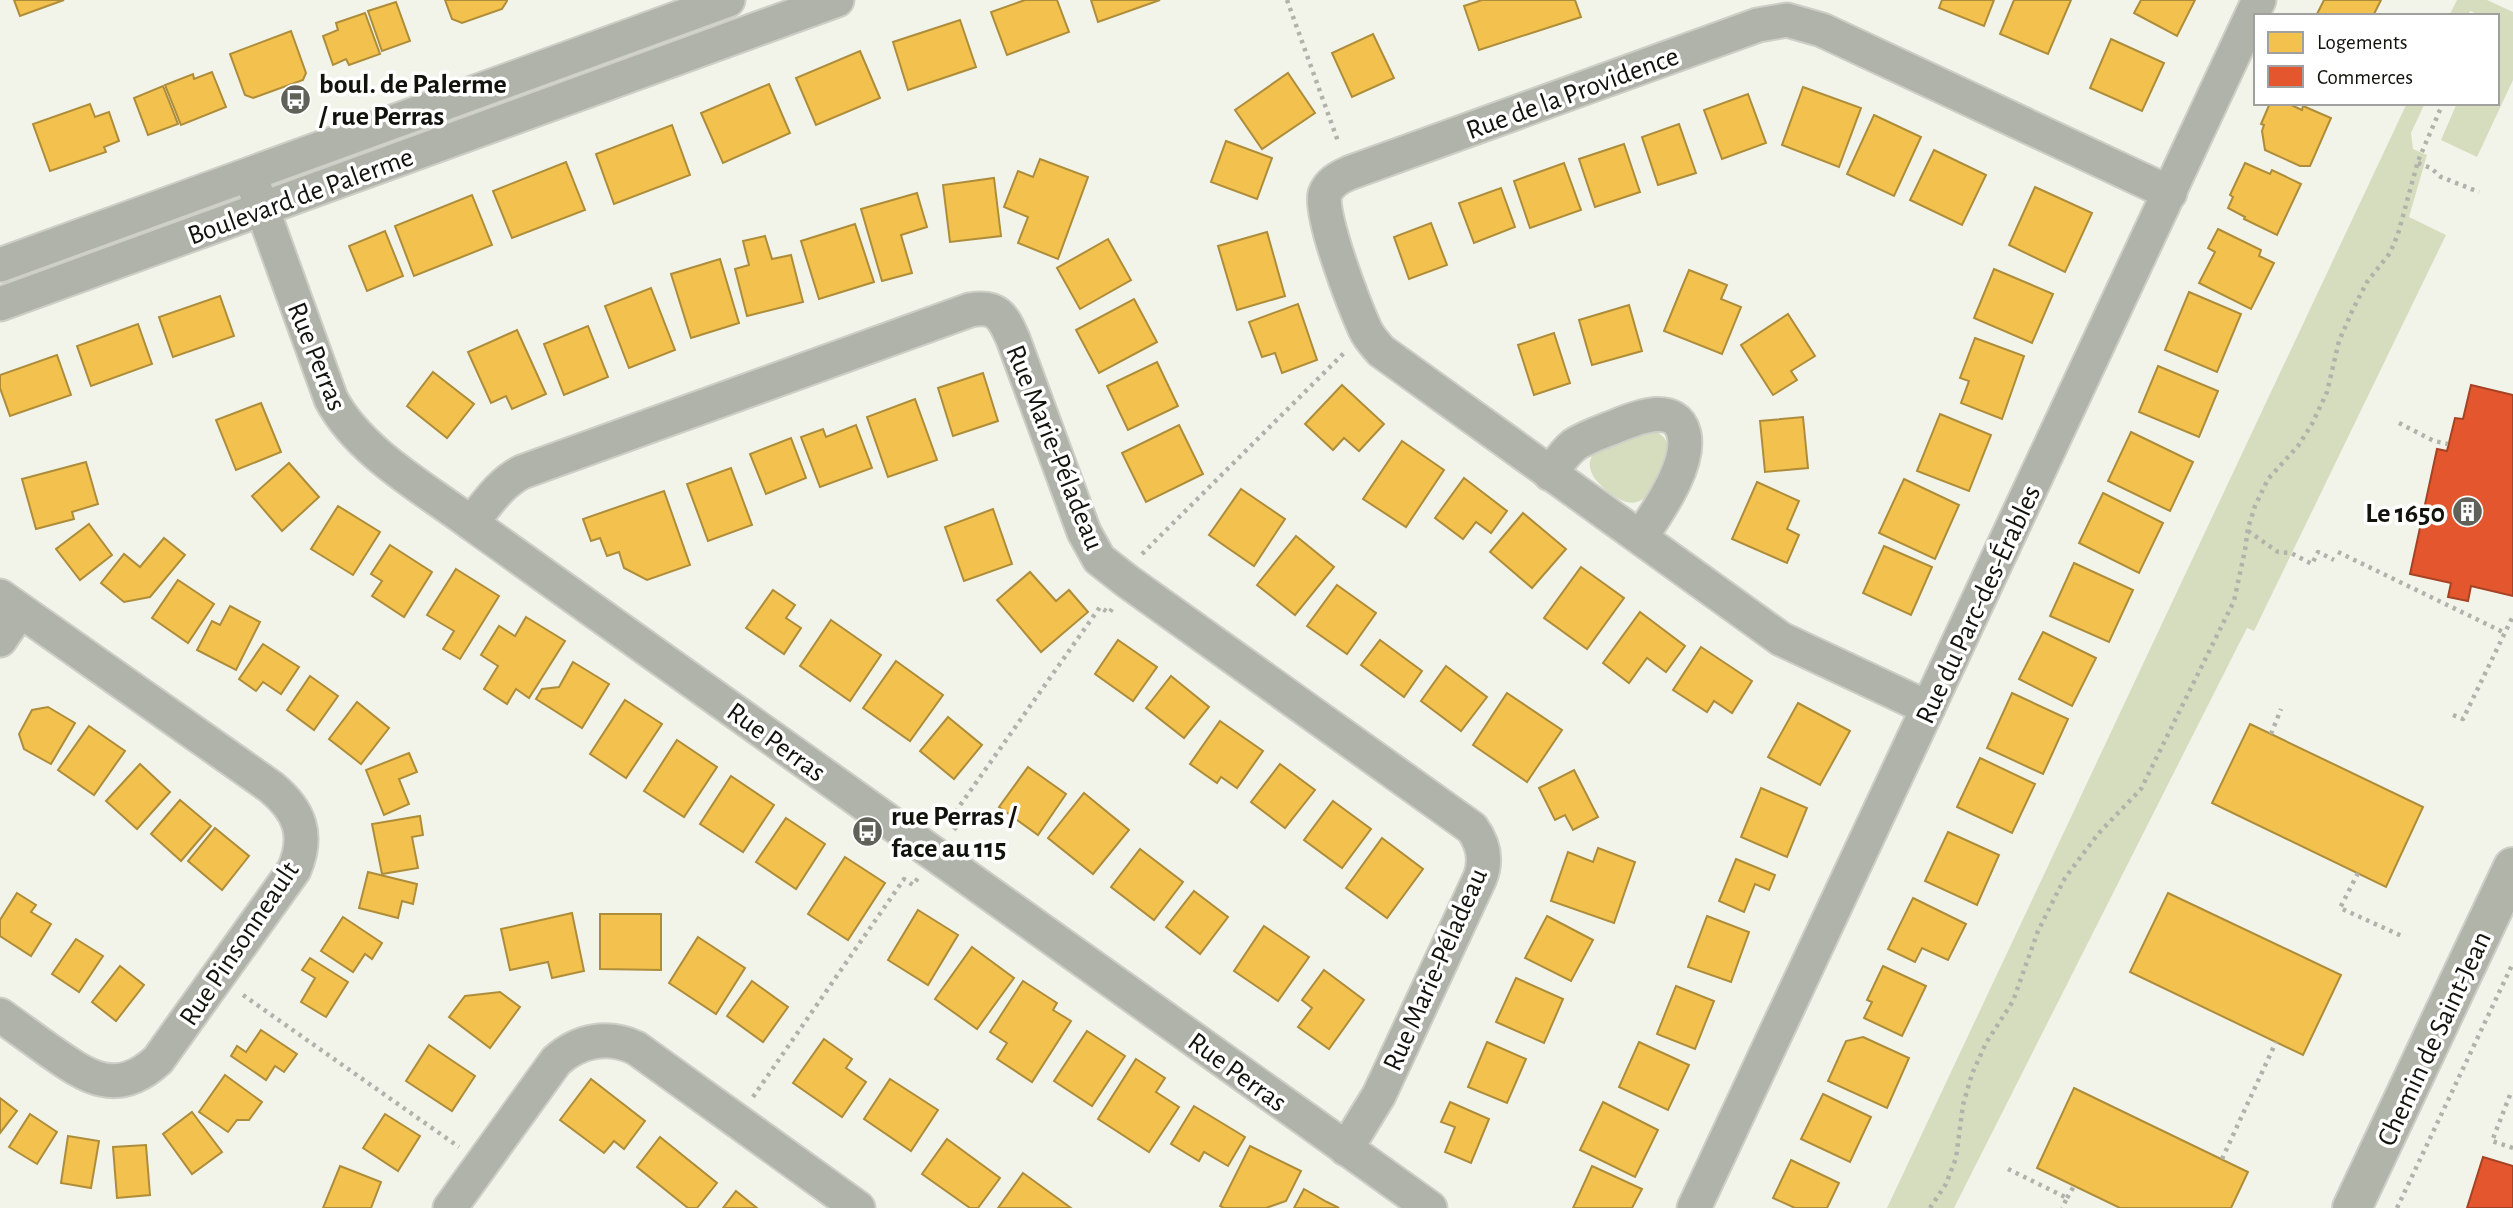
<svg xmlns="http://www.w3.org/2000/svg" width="2513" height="1208" viewBox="0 0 2513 1208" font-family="'Alegreya Sans',sans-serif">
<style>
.green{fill:#d6ddbf}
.homes{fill:#f2c14e;stroke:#ae8d3a;stroke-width:2}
.shops{fill:#e4572e;stroke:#a54324;stroke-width:2}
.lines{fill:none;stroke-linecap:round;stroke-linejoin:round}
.minor-casing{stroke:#cdcfc7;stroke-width:37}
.primary-casing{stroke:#cdcfc7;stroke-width:42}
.path{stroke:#b1b3aa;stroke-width:4.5;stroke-dasharray:3.5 5;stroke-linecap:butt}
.minor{stroke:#b0b3a9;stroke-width:33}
.primary{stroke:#b1b4a9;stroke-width:38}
.labels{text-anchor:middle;stroke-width:7;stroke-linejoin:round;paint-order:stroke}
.poi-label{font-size:28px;font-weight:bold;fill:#11130c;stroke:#fff;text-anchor:start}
.street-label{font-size:28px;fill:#11130c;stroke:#fff}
</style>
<rect width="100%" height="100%" fill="#f2f4ea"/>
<g class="green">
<path d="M2457,0H2487L2513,12V80L2477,157L2441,140L2457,103H2497V16H2482L2470,11L2468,16H2449Z"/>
<path d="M2407,103H2425L2411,133L2413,149L2427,155L2409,217L2446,235L2255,629L2254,631L2247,628L1954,1208H1887Z"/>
<path d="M1647,429C1676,435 1669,455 1660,475C1653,491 1641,510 1621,500C1606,492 1576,469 1597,450C1605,444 1637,434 1647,429Z"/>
</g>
<g class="homes">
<path d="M14,0H64L20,16Z"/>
<path d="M445,0H507V1L502,9L462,23L452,19Z"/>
<path d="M1025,0H1057L1069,32L1007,55L991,12Z"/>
<path d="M1091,0H1160L1098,22Z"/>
<path d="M1482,0H1575L1581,17L1479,50L1464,6Z"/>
<path d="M1942,0H1994L1984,26L1939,8Z"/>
<path d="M2014,0H2071L2048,54L2000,34Z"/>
<path d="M2141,0H2195L2177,36L2134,13Z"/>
<path d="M2324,0H2381L2373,16H2316Z"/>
<path d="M396,2L410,41L382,51L368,11Z"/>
<path d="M365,13L380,54L349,65L346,59L333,65L323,36L338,30L336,23Z"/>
<path d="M960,20L976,67L908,90L893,42Z"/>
<path d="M291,31L306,73L303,80L253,98L245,95L230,54Z"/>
<path d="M1373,34L1394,78L1352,97L1332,53Z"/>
<path d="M2111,39L2164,63L2142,111L2090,88Z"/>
<path d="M860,51L880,98L816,125L796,78Z"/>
<path d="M212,72L226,107L181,125L165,85L193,74L194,79Z"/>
<path d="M1288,73L1315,113L1262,149L1235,110Z"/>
<path d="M769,84L790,133L723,163L701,113Z"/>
<path d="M163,86L178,124L148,135L134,98Z"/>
<path d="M1803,87L1861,108L1839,167L1782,145Z"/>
<path d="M1748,94L1766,143L1722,159L1704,110Z"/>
<path d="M2270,103H2287L2302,110L2303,106L2331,118L2310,166H2300L2265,150L2262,131L2264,125L2261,124Z"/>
<path d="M90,104L95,117L109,112L119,141L104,147L106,152L50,171L33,124Z"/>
<path d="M1874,115L1921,137L1894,196L1847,174Z"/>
<path d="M1679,124L1696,173L1658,185L1642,137Z"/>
<path d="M672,125L690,175L614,204L596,154Z"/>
<path d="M1226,141L1272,158L1257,199L1211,182Z"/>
<path d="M1624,144L1640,192L1595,207L1579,159Z"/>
<path d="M1934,150L1986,175L1962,225L1910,200Z"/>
<path d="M1040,159L1088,177L1058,259L1018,243L1028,217L1004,207L1018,171L1033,177Z"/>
<path d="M566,162L585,210L512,238L493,191Z"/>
<path d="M1564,163L1581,210L1530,228L1514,181Z"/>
<path d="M2245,163L2270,174L2272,170L2301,184L2277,235L2244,219L2245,217L2228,208L2233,197L2230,195Z"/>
<path d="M994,178L1001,236L950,242L943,185Z"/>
<path d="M2035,187L2092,213L2065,272L2009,245Z"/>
<path d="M1501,188L1515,227L1474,243L1459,203Z"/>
<path d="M917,193L927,227L901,235L912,273L882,281L861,209Z"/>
<path d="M472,195L492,245L414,276L395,226Z"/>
<path d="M1431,223L1447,265L1409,279L1394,237Z"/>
<path d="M855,224L874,282L819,299L801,241Z"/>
<path d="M2218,229L2261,250L2259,256L2274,263L2251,309L2199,283L2215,252L2208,248Z"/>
<path d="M385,231L403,276L367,291L349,246Z"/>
<path d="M1267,232L1285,296L1237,310L1218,246Z"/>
<path d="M765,236L772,259L791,255L803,302L747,316L735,269L749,265L743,241Z"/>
<path d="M1108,239L1131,280L1080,309L1057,268Z"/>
<path d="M720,259L739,323L691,338L671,274Z"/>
<path d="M1994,269L2053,294L2032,343L1974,318Z"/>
<path d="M1689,270L1727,285L1721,299L1741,307L1722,354L1664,331Z"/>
<path d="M651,288L675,350L629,368L605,306Z"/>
<path d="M2189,292L2241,314L2217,372L2165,350Z"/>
<path d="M220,296L234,336L173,357L159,317Z"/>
<path d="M1134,299L1157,342L1099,373L1076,330Z"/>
<path d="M1298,304L1317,360L1282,373L1275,353L1262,357L1249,322Z"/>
<path d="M1629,305L1642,351L1592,365L1579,320Z"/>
<path d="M1788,314L1815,356L1791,371L1797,380L1773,395L1741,345Z"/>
<path d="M138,324L152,364L91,386L77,346Z"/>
<path d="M588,326L608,377L564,395L544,344Z"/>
<path d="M517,330L546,394L512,409L506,396L491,403L468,352Z"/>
<path d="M1554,333L1570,383L1534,395L1518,345Z"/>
<path d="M1975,338L2024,356L2002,419L1961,403L1969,381L1960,378Z"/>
<path d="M57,355L71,395L10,416L0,388V375Z"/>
<path d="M1157,362L1178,406L1128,430L1107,386Z"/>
<path d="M2158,366L2218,391L2199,437L2139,412Z"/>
<path d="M433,372L474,404L447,438L407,406Z"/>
<path d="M983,373L998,421L953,436L938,388Z"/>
<path d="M1342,385L1384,424L1359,451L1344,438L1333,450L1305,424Z"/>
<path d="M915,399L937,460L888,477L867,417Z"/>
<path d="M261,403L281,452L236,470L216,420Z"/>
<path d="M1940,414L1991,435L1969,491L1917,471Z"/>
<path d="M1803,417L1808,468L1765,472L1760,421Z"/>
<path d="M856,425L872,468L820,487L801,437L823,429L826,437Z"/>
<path d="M1179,425L1203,474L1146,502L1122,453Z"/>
<path d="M2131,432L2193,462L2170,511L2108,481Z"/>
<path d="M791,438L806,478L766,494L750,454Z"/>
<path d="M1402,441L1444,470L1406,527L1363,499Z"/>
<path d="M86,462L98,504L72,512L74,519L36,529L22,479Z"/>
<path d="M289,463L319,497L282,531L252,496Z"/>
<path d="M731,468L752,525L708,541L687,484Z"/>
<path d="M1464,478L1507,511L1491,533L1476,522L1463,539L1435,518Z"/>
<path d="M1904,479L1959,505L1935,559L1879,533Z"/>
<path d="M1757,482L1799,501L1787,529L1799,535L1787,563L1732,539Z"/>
<path d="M1241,489L1285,519L1254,566L1209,535Z"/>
<path d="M664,491L690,565L647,580L624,568L619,552L607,556L600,538L591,541L583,519Z"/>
<path d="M2103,493L2163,523L2139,573L2079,543Z"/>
<path d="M338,506L380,532L353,575L311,549Z"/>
<path d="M993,509L1012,564L964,581L945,527Z"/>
<path d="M1523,513L1566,549L1532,588L1490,552Z"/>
<path d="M89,524L112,555L80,580L56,549Z"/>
<path d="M1296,536L1334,567L1295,615L1257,585Z"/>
<path d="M164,538L185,555L150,597L124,602L101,583L124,554L140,567Z"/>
<path d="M390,545L432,572L404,617L372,596L382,581L371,574Z"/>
<path d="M1884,546L1932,567L1911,615L1863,593Z"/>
<path d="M2074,563L2133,590L2109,642L2050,616Z"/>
<path d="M1581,567L1624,598L1587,649L1544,618Z"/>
<path d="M456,569L499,596L460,659L443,649L454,631L427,615Z"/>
<path d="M1030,572L1056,601L1069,590L1088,612L1041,652L997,600Z"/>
<path d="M178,580L214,604L188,643L152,618Z"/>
<path d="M1337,585L1376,613L1347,654L1307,626Z"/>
<path d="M773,590L795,605L786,618L801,628L784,654L746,628Z"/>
<path d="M230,606L260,622L236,670L197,650L212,621L220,625Z"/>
<path d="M1640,612L1685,646L1666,672L1647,658L1629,683L1603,663Z"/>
<path d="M526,617L565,641L529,698L516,689L507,704L484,689L498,666L481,655L499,626L515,636Z"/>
<path d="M831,620L881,655L850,701L800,666Z"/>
<path d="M2043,632L2096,658L2072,706L2019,679Z"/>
<path d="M1118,640L1157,667L1133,701L1095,674Z"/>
<path d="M1380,640L1422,671L1404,697L1361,665Z"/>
<path d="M263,644L299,667L281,694L263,682L256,691L239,679Z"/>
<path d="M1701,647L1752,681L1732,713L1714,701L1707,712L1673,690Z"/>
<path d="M896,661L943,695L910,741L863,708Z"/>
<path d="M573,662L609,684L582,728L536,699L542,689L559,687Z"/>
<path d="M1446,666L1487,697L1461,731L1421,701Z"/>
<path d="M310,676L338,696L314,730L287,710Z"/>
<path d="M1171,676L1209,707L1184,738L1146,708Z"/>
<path d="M1507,693L1562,730L1527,782L1473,745Z"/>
<path d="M2012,693L2068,719L2043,774L1987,748Z"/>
<path d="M625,700L662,724L626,778L590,754Z"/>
<path d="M357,702L389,728L361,764L329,739Z"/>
<path d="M1798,703L1850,731L1820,785L1768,757Z"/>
<path d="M48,707L75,723L51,764L24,749L19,734L32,710Z"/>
<path d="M948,717L982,745L954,779L920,751Z"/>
<path d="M1220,721L1263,751L1237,788L1221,777L1217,783L1190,764Z"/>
<path d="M2250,724L2423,807L2386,887L2212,803Z"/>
<path d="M89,726L125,751L94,795L58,770Z"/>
<path d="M677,740L717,767L684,817L644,791Z"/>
<path d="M409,753L417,772L399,779L409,804L384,815L366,770Z"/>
<path d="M1980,758L2035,784L2012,833L1957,807Z"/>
<path d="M140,764L170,792L137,829L106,801Z"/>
<path d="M1280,764L1315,790L1285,828L1251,802Z"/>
<path d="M1028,767L1066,794L1038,835L999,807Z"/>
<path d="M1574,770L1598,817L1573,830L1565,815L1555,820L1539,788Z"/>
<path d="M731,776L774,805L743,852L700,824Z"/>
<path d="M1761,788L1807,808L1787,857L1741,837Z"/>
<path d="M1084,793L1129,830L1093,874L1048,838Z"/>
<path d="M180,800L211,826L181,861L151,834Z"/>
<path d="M1333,801L1371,829L1342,868L1304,840Z"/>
<path d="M420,816L423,835L412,837L418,868L382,874L372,824Z"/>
<path d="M786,818L825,844L796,889L756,862Z"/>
<path d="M215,828L249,856L222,890L188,861Z"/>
<path d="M1948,832L1999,855L1977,905L1925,881Z"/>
<path d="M1382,838L1423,869L1387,918L1346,888Z"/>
<path d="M1598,848L1635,862L1614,923L1551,901L1568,852L1593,862Z"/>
<path d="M1140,849L1183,882L1154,920L1111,887Z"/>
<path d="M845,857L885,883L848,940L808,914Z"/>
<path d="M1736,859L1775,875L1769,890L1755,884L1744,912L1719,901Z"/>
<path d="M368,872L417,884L413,904L402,901L398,918L359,908Z"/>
<path d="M1194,891L1228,917L1200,954L1166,927Z"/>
<path d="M17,893L36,905L31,912L51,924L31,956L0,936V920Z"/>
<path d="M2168,893L2341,975L2303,1055L2130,972Z"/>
<path d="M1913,898L1966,924L1948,960L1922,948L1915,962L1888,949Z"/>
<path d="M918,910L958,935L928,985L888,960Z"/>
<path d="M572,913L584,971L552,978L548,962L510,970L501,929Z"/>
<path d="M600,914H661V970L600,969Z"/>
<path d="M1547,916L1593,940L1571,981L1525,958Z"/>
<path d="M1707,916L1749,932L1731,982L1688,967Z"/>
<path d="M343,917L382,943L372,959L365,954L353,972L321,951Z"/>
<path d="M1264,926L1309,957L1278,1001L1234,971Z"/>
<path d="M698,937L745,968L716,1014L669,983Z"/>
<path d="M76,939L103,956L79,992L52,974Z"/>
<path d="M972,947L1014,978L977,1029L935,999Z"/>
<path d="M310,958L348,982L326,1017L301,1002L315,978L302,970Z"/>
<path d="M120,966L144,985L116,1021L92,1002Z"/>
<path d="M1883,966L1926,986L1902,1036L1864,1018L1872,1002L1867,1000Z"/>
<path d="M1324,970L1364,1000L1329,1049L1298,1027L1312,1008L1302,1000Z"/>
<path d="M1516,978L1563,999L1544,1043L1496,1022Z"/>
<path d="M752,981L788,1007L763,1042L727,1016Z"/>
<path d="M1023,981L1057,1003L1053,1010L1071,1021L1032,1082L997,1059L1007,1043L990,1032Z"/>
<path d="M1676,986L1714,1001L1695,1049L1657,1034Z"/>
<path d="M500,992L520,1007L490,1048L449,1017L465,996Z"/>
<path d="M261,1030L297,1054L284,1072L275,1066L266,1080L231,1056L237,1046L246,1052Z"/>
<path d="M1087,1031L1125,1056L1092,1106L1054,1081Z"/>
<path d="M1863,1037L1909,1058L1887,1108L1828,1081L1846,1041Z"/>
<path d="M824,1039L852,1059L846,1068L866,1082L842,1117L793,1083Z"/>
<path d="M1487,1042L1526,1059L1507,1103L1468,1087Z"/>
<path d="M1639,1042L1689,1065L1668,1110L1619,1087Z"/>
<path d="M429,1045L475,1076L452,1111L406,1081Z"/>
<path d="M1136,1059L1165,1078L1156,1092L1179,1107L1149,1152L1098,1119Z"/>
<path d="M225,1075L262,1102L249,1120H237L228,1132L199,1112Z"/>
<path d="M591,1079L645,1121L624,1149L614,1141L604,1153L560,1120Z"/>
<path d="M890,1079L938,1110L911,1151L864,1119Z"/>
<path d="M2074,1088L2248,1172L2231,1208H2120L2037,1168Z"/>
<path d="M1823,1094L1871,1117L1850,1162L1801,1139Z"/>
<path d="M0,1098L17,1111L0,1133Z"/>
<path d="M1450,1102L1489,1119L1471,1163L1445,1152L1455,1127L1441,1122Z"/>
<path d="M1603,1102L1658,1130L1635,1177L1580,1150Z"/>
<path d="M1194,1106L1245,1137L1228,1166L1204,1152L1199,1161L1171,1144Z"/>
<path d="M192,1112L222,1152L192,1174L163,1134Z"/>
<path d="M30,1114L57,1132L37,1164L9,1147Z"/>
<path d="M385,1114L420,1136L398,1171L363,1148Z"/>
<path d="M68,1136L99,1141L91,1188L61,1183Z"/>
<path d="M660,1137L717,1183L697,1208H688L637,1167Z"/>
<path d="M947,1139L1000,1178L978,1208H970L922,1174Z"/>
<path d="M146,1145L150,1195L117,1198L113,1147Z"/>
<path d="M1250,1146L1301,1171L1286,1201L1266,1208H1224L1220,1206Z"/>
<path d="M1791,1160L1839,1183L1827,1208H1795L1773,1198Z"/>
<path d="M340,1166L381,1182L371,1208H323Z"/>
<path d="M1592,1166L1642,1189L1632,1208H1573Z"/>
<path d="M1023,1173L1071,1208H998Z"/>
<path d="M1304,1189L1327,1202L1339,1208H1294Z"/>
<path d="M736,1191L757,1208H723Z"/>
</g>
<g class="shops">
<path d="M2471,385L2513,395V596L2471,586L2468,601L2448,597L2451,583L2410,574L2437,449L2447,451L2455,418L2463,419Z"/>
<path d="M2483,1157L2513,1166V1208H2467Z"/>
</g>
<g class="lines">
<defs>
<g id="minor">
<path d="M250,175L331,399C359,452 424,488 471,523L1430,1208"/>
<path d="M0,265L728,0"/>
<path d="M0,304L837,0"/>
<path d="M1550,474C1557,464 1564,453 1574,445C1586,437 1601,432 1614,427C1634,419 1676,400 1684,434C1691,465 1657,512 1641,537"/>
<path d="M471,523C487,504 500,483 522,472L970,310C997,305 1003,316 1013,339L1084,532L1099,559L1127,581L1472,828C1483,843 1487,860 1480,878L1379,1095L1346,1149"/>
<path d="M0,596L271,787C300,811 309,835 294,870L158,1060C117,1098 87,1077 50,1051C33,1039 17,1027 0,1015"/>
<path d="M0,640L20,611"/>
<path d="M1928,708L1781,639L1381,351C1375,344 1369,338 1365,329C1355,307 1319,215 1325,194C1329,183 1338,178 1349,173L1758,25L1787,20L1822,30L2170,193"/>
<path d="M450,1208L556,1061C579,1040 608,1035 636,1048L858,1208"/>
<path d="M1694,1208L2259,0"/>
</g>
<path id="primary" d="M2352,1208L2513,867"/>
</defs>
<use href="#minor" class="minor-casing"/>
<use href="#primary" class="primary-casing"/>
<g class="path">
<path d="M1287,0L1339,144"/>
<path d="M2418,163L2431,168L2441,177L2479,192"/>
<path d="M2399,423L2434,441L2448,444"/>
<path d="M2248,531L2278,552L2291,553L2312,564L2318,552L2334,560"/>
<path d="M2338,552L2505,633"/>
<path d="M1142,554L1344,353"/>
<path d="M2453,715L2463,719L2513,616"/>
<path d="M2271,734L2281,709"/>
<path d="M954,830L957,826L949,821L1100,607L1109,613L1112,609"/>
<path d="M2358,873L2340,908L2404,937"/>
<path d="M243,995L459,1147"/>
<path d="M2510,1095L2492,1141L2513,1148"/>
<path d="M753,1097L904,879L913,885L918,878"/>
<path d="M2222,1159L2276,1042"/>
<path d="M2008,1169L2067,1198L2062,1208"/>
<path d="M2067,1198L2074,1186"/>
<path d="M1930,1208L1946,1184L1956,1158L1963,1105L1972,1074L1986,1043L2013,1001L2038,931L2056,895L2065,878L2098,834L2141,789L2234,601L2245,550L2248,528L2255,506L2268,479L2298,446L2312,424L2327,392L2339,341L2353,309L2367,282L2390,253L2398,234L2418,161L2443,103"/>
<path d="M2397,1208L2513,963"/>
</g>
<use href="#minor" class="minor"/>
<use href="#primary" class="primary"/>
</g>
<defs>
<symbol id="bus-disc" viewBox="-11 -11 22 22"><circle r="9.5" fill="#60625a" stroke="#fff"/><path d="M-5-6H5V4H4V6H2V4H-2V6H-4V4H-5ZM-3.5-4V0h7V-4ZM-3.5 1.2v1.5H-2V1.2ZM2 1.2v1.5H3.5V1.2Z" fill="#fff"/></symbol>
<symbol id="building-disc" viewBox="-11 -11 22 22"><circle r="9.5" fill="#60625a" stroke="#fff"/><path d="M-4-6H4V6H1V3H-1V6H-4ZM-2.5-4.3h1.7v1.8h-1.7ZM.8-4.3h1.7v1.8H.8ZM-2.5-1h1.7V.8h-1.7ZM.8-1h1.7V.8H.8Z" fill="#fff"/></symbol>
</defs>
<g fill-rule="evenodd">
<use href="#bus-disc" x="278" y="82" width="35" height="35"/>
<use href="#building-disc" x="2450" y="494" width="35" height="35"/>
<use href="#bus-disc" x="850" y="814" width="35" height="35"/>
</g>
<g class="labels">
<g class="poi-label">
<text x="319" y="93">boul. de Palerme<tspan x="319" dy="32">/ rue Perras</tspan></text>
<text x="2445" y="522" text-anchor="end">Le 1650</text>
<text x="891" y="825">rue Perras /<tspan x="891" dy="32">face au 115</tspan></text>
</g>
<g class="street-label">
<text transform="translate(1572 92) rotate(-20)" y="10">Rue de la Providence</text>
<text transform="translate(300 195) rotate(-20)" y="10">Boulevard de Palerme</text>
<text transform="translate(318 356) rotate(68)" y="10">Rue Perras</text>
<text transform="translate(1056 447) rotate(68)" y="10">Rue Marie-Péladeau</text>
<text transform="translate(1977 604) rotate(-65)" y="10">Rue du Parc-des-Érables</text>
<text transform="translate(777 741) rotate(36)" y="10">Rue Perras</text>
<text transform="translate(238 943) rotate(-56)" y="10">Rue Pinsonneault</text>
<text transform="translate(1434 969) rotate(-66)" y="10">Rue Marie-Péladeau</text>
<text transform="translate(2433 1038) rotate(-65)" y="10">Chemin de Saint-Jean</text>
<text transform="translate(1238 1071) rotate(36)" y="10">Rue Perras</text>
</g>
</g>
<rect x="2254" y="14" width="245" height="91" fill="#ffffff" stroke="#a0a19e" stroke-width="2"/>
<rect x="2268" y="32" width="35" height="21" fill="#f2c14e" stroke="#a0a19e" stroke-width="2"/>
<text x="2317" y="49" font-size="21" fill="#11130c">Logements</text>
<rect x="2268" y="66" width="35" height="21" fill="#e4572e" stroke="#a0a19e" stroke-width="2"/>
<text x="2317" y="84" font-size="21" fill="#11130c">Commerces</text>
</svg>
